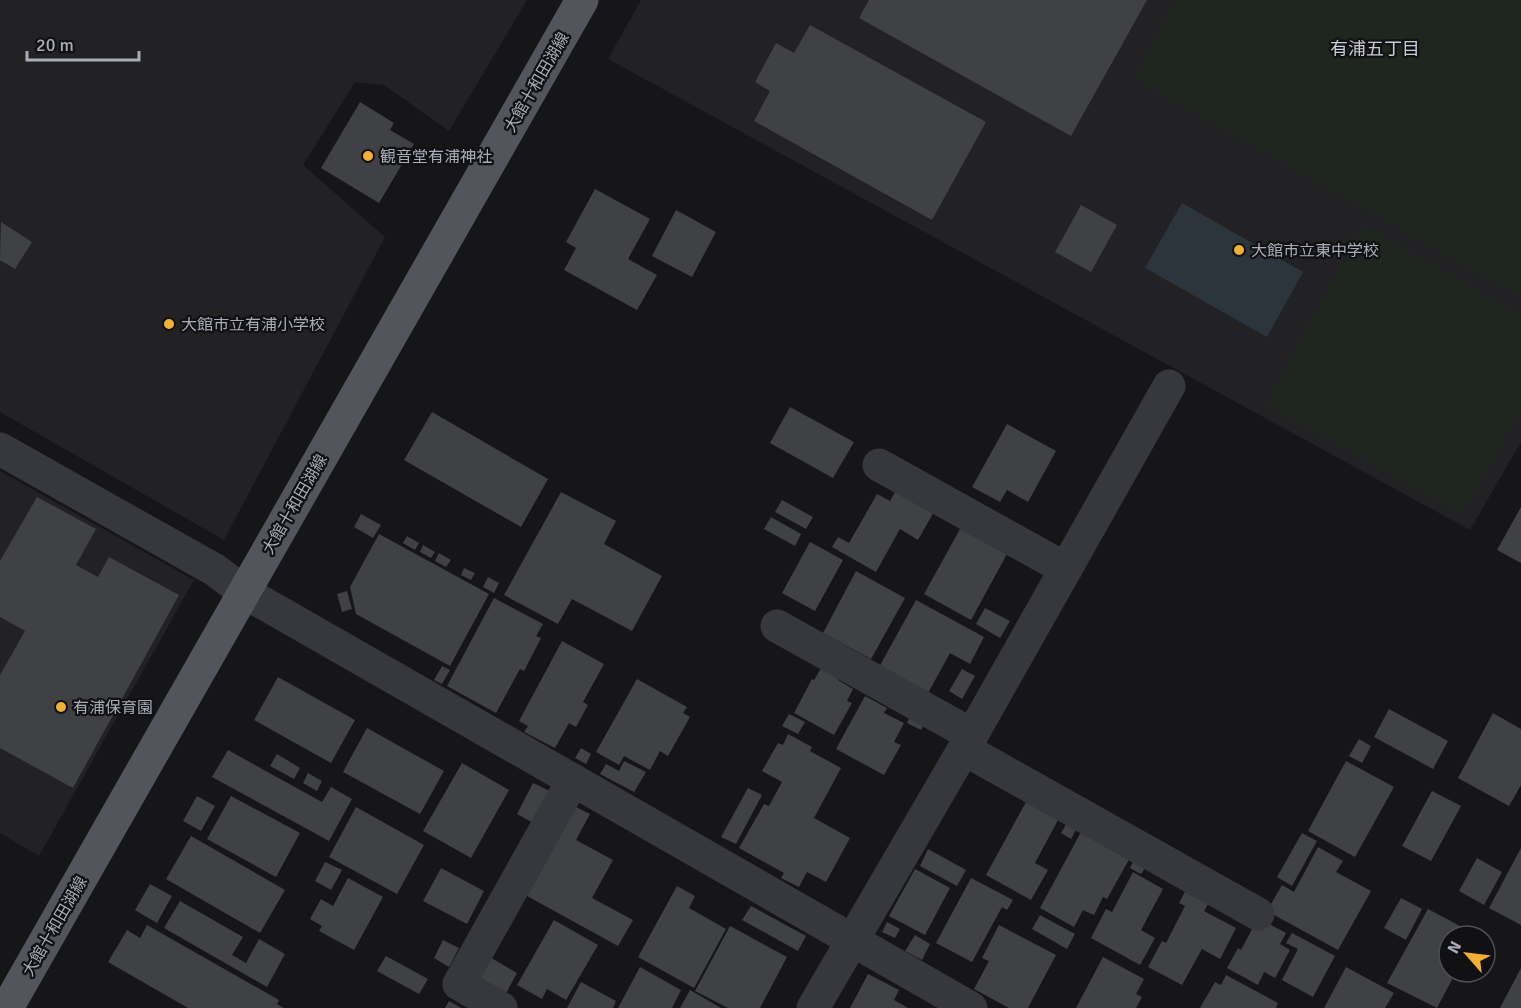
<svg xmlns="http://www.w3.org/2000/svg" width="1521" height="1008" viewBox="0 0 1521 1008" font-family="Signika,'Noto Sans JP',sans-serif">
<style>
.built{fill:#222225}
.green{fill:#1e261f}
.water{fill:#2c353c}
.building{fill:#404145}
.lines{fill:none;stroke-linecap:round;stroke-linejoin:round}
.minor{stroke:#37383d;stroke-width:33}
.primary{stroke:#53555c;stroke-width:33}
.poi-dot{fill:#f2b134;stroke:#111113;stroke-width:2}
.labels{text-anchor:middle;stroke-width:4.5;stroke-linejoin:round;paint-order:stroke}
.street-label{font-size:16px;fill:#a8adb8;stroke:#111113}
.poi-label{font-size:16px;fill:#a8adb8;stroke:#111113;text-anchor:start}
.neighbourhood-label{font-size:18px;fill:#c9ccd4;stroke:#111113}
</style>
<rect width="100%" height="100%" fill="#161618"/>
<g class="built">
<path d="M0,0H527L449,131L384,85L355,82L303,165L385,237L224,540L0,412Z"/>
<path d="M641,0H1521V442L1470,530L608,59Z"/>
<path d="M0,471L194,580L39,856L0,833Z"/>
</g>
<g class="green">
<path d="M1176,0H1521V293L1519,296L1134,78Z"/>
<path d="M1363,225L1521,316V410L1462,514L1266,404Z"/>
</g>
<path class="water" d="M1182,203L1303,272L1267,337L1145,268Z"/>
<g class="building">
<path d="M869,0H1147L1071,136L859,18Z"/>
<path d="M810,25L986,122L932,220L754,121L770,91L755,82L776,43L794,53Z"/>
<path d="M360,102L394,123L390,130L414,144L379,203L321,168Z"/>
<path d="M595,189L650,219L628,259L657,275L637,310L564,270L576,248L566,242Z"/>
<path d="M1081,205L1117,225L1091,272L1055,252Z"/>
<path d="M676,210L716,232L692,277L652,256Z"/>
<path d="M1,222L32,242L15,269L0,260Z"/>
<path d="M790,407L854,442L833,478L770,443Z"/>
<path d="M432,412L548,479L521,527L404,460Z"/>
<path d="M1007,424L1056,451L1028,502L1007,490L1000,502L972,487Z"/>
<path d="M901,481L935,510L918,540L900,529L876,572L832,547L838,537L849,543L877,494L890,501Z"/>
<path d="M561,492L616,521L604,544L662,576L632,631L572,599L558,624L504,595Z"/>
<path d="M37,497L96,529L76,565L98,577L109,557L179,595L73,788L0,748V675L25,631L0,617V561Z"/>
<path d="M782,500L813,517L806,529L775,512Z"/>
<path d="M1521,507V563L1497,550Z"/>
<path d="M361,514L381,525L373,538L354,527Z"/>
<path d="M771,517L801,534L795,546L764,529Z"/>
<path d="M960,529L1007,554L971,620L924,594Z"/>
<path d="M379,534L489,594L450,666L356,614L350,587Z"/>
<path d="M407,536L419,543L415,550L403,543Z"/>
<path d="M810,542L843,560L815,611L782,593Z"/>
<path d="M423,545L435,552L431,558L420,552Z"/>
<path d="M439,553L451,560L446,567L435,561Z"/>
<path d="M464,568L475,573L471,580L461,575Z"/>
<path d="M856,571L905,598L871,659L823,633Z"/>
<path d="M488,577L499,583L494,593L483,587Z"/>
<path d="M347,591L352,609L342,612L337,594Z"/>
<path d="M494,598L543,624L536,636L541,638L524,671L520,669L496,713L447,686Z"/>
<path d="M916,600L984,637L970,664L950,653L927,695L878,669Z"/>
<path d="M985,608L1010,621L1000,638L976,624Z"/>
<path d="M562,641L604,664L583,702L588,705L576,727L569,723L555,748L524,732L528,726L519,721Z"/>
<path d="M823,665L841,675L838,680L853,689L847,701L852,703L834,735L794,713L812,679L814,680Z"/>
<path d="M442,666L450,670L442,684L434,680Z"/>
<path d="M962,669L975,676L962,699L949,691Z"/>
<path d="M278,677L355,720L331,763L254,720Z"/>
<path d="M637,679L687,707L683,713L690,717L668,756L660,751L650,770L624,756L619,765L596,752Z"/>
<path d="M865,696L887,708L884,713L904,723L894,742L901,745L884,775L836,749Z"/>
<path d="M1389,709L1448,741L1433,769L1374,737Z"/>
<path d="M1493,713L1521,729V785L1509,806L1458,778Z"/>
<path d="M789,714L805,722L798,734L782,726Z"/>
<path d="M911,715L925,722L921,730L907,723Z"/>
<path d="M367,728L444,771L420,814L343,772Z"/>
<path d="M788,734L812,747L810,751L841,768L814,818L850,838L826,882L807,872L799,887L781,878L784,873L739,848L764,804L769,806L782,782L762,771L778,743L783,745Z"/>
<path d="M1359,739L1371,746L1362,763L1349,756Z"/>
<path d="M581,748L591,754L586,764L575,758Z"/>
<path d="M228,750L322,802L331,787L352,799L329,841L212,777Z"/>
<path d="M277,754L300,768L294,779L270,766Z"/>
<path d="M624,761L646,772L634,792L600,774L606,764L619,771Z"/>
<path d="M1346,761L1394,787L1355,857L1308,831Z"/>
<path d="M462,763L509,790L471,858L423,831Z"/>
<path d="M308,773L322,781L317,791L303,783Z"/>
<path d="M533,783L552,792L535,824L517,814Z"/>
<path d="M748,788L762,795L736,844L721,837Z"/>
<path d="M1432,791L1461,806L1431,861L1402,846Z"/>
<path d="M197,796L215,806L201,831L183,821Z"/>
<path d="M231,796L300,833L276,877L207,839Z"/>
<path d="M1026,802L1058,820L1035,863L1048,870L1031,900L986,875Z"/>
<path d="M356,807L424,845L397,894L329,857Z"/>
<path d="M576,807L590,814L576,840L613,860L592,898L633,920L618,946L527,896Z"/>
<path d="M1069,819L1079,824L1071,839L1061,833Z"/>
<path d="M1082,830L1131,856L1107,899L1103,897L1094,915L1083,910L1074,927L1040,908Z"/>
<path d="M1302,833L1317,841L1292,886L1277,877Z"/>
<path d="M191,836L285,890L260,933L166,879Z"/>
<path d="M1318,847L1343,861L1336,872L1371,891L1338,950L1267,911L1282,885L1294,892Z"/>
<path d="M1521,848V925L1489,908Z"/>
<path d="M928,849L966,870L957,886L920,866Z"/>
<path d="M1136,856L1148,863L1141,874L1130,868Z"/>
<path d="M1477,858L1502,872L1484,905L1459,891Z"/>
<path d="M325,862L342,870L331,890L315,881Z"/>
<path d="M441,868L484,891L467,924L423,901Z"/>
<path d="M915,869L950,888L925,935L889,916Z"/>
<path d="M1133,872L1163,889L1141,930L1155,938L1140,965L1091,938L1106,909L1112,912Z"/>
<path d="M348,878L383,897L354,950L319,931L322,926L310,919L321,899L333,906Z"/>
<path d="M971,878L1013,900L1007,910L1002,907L972,962L936,943Z"/>
<path d="M150,884L172,896L157,923L135,910Z"/>
<path d="M677,886L695,896L689,908L726,929L694,988L638,957Z"/>
<path d="M1187,888L1210,901L1204,911L1236,928L1220,959L1202,949L1182,985L1148,967L1162,941L1166,943L1185,906L1179,903Z"/>
<path d="M1401,898L1422,909L1406,940L1384,928Z"/>
<path d="M180,901L243,937L232,955L246,963L259,939L285,954L267,987L164,928Z"/>
<path d="M751,906L806,936L798,951L742,920Z"/>
<path d="M1428,909L1479,936H1449V972H1456L1437,1008L1387,983Z"/>
<path d="M1040,915L1075,934L1067,949L1032,929Z"/>
<path d="M1258,918L1286,933L1280,944L1290,950L1275,978L1264,972L1258,985L1227,968L1238,948L1241,950Z"/>
<path d="M554,920L598,945L566,1000L547,989L542,999L517,985Z"/>
<path d="M887,922L900,929L895,938L882,932Z"/>
<path d="M147,925L279,1000L277,1004L284,1008H188L108,962L127,930L140,938Z"/>
<path d="M999,925L1056,955L1028,1008H1009L974,989L989,961L982,958Z"/>
<path d="M730,926L787,957L760,1008H728L695,991Z"/>
<path d="M1292,933L1335,956L1313,997L1282,980L1298,949L1286,943Z"/>
<path d="M915,935L930,944L922,960L905,951Z"/>
<path d="M443,940L459,948L449,967L434,958Z"/>
<path d="M386,956L428,979L419,994L377,971Z"/>
<path d="M488,956L517,973L504,997L474,980Z"/>
<path d="M1103,957L1144,979L1136,994L1142,997L1136,1008H1076Z"/>
<path d="M640,967L681,990L672,1008H618Z"/>
<path d="M1346,967L1394,993L1385,1008H1324Z"/>
<path d="M1521,968V1008H1500Z"/>
<path d="M868,974L899,990L894,1000L908,1008H850Z"/>
<path d="M1226,975L1278,1003L1276,1008H1200L1215,982L1221,985Z"/>
<path d="M581,982L616,1001L613,1008H567Z"/>
<path d="M690,990L721,1008H680Z"/>
<path d="M449,1001L461,1008H445Z"/>
</g>
<g class="lines">
<g class="minor">
<path d="M0,449L215,570L244,592L971,1008"/>
<path d="M879,465L1066,569"/>
<path d="M777,626L972,735"/>
<path d="M964,749L1258,914"/>
<path d="M501,1008L459,984L573,780"/>
<path d="M813,1008L972,735L1169,386"/>
</g>
<path class="primary" d="M7,1008L582,0"/>
</g>
<g class="poi-dot">
<circle cx="368" cy="156" r="6"/>
<circle cx="1239" cy="250" r="6"/>
<circle cx="169" cy="324" r="6"/>
<circle cx="61" cy="707" r="6"/>
</g>
<g class="labels">
<g class="street-label">
<text transform="translate(536 82) rotate(-60)" y="6">大館十和田湖線</text>
<text transform="translate(294 504) rotate(-60)" y="6">大館十和田湖線</text>
<text transform="translate(54 926) rotate(-60)" y="6">大館十和田湖線</text>
</g>
<g class="poi-label">
<text x="380" y="162">観音堂有浦神社</text>
<text x="1251" y="256">大館市立東中学校</text>
<text x="181" y="330">大館市立有浦小学校</text>
<text x="73" y="713">有浦保育園</text>
</g>
<g class="neighbourhood-label">
<text x="1375" y="55">有浦五丁目</text>
</g>
</g>
<g transform="translate(1467 954) rotate(298)"><circle r="28" fill="#111113" stroke="#4d4f55" stroke-width="1.5"/>
<path d="M0-4.5L10 22L0 15L-10 22Z" fill="#f2b134"/>
<text y="-9" font-size="16" font-weight="bold" text-anchor="middle" fill="#a8adb8">N</text>
</g>
<path d="M27 51v9h112v-9" fill="none" stroke="#a8adb8" stroke-width="3"/>
<text x="36" y="51" font-size="18" fill="#a8adb8" stroke="#111113" stroke-width="4.5" paint-order="stroke">20 m</text>
</svg>
